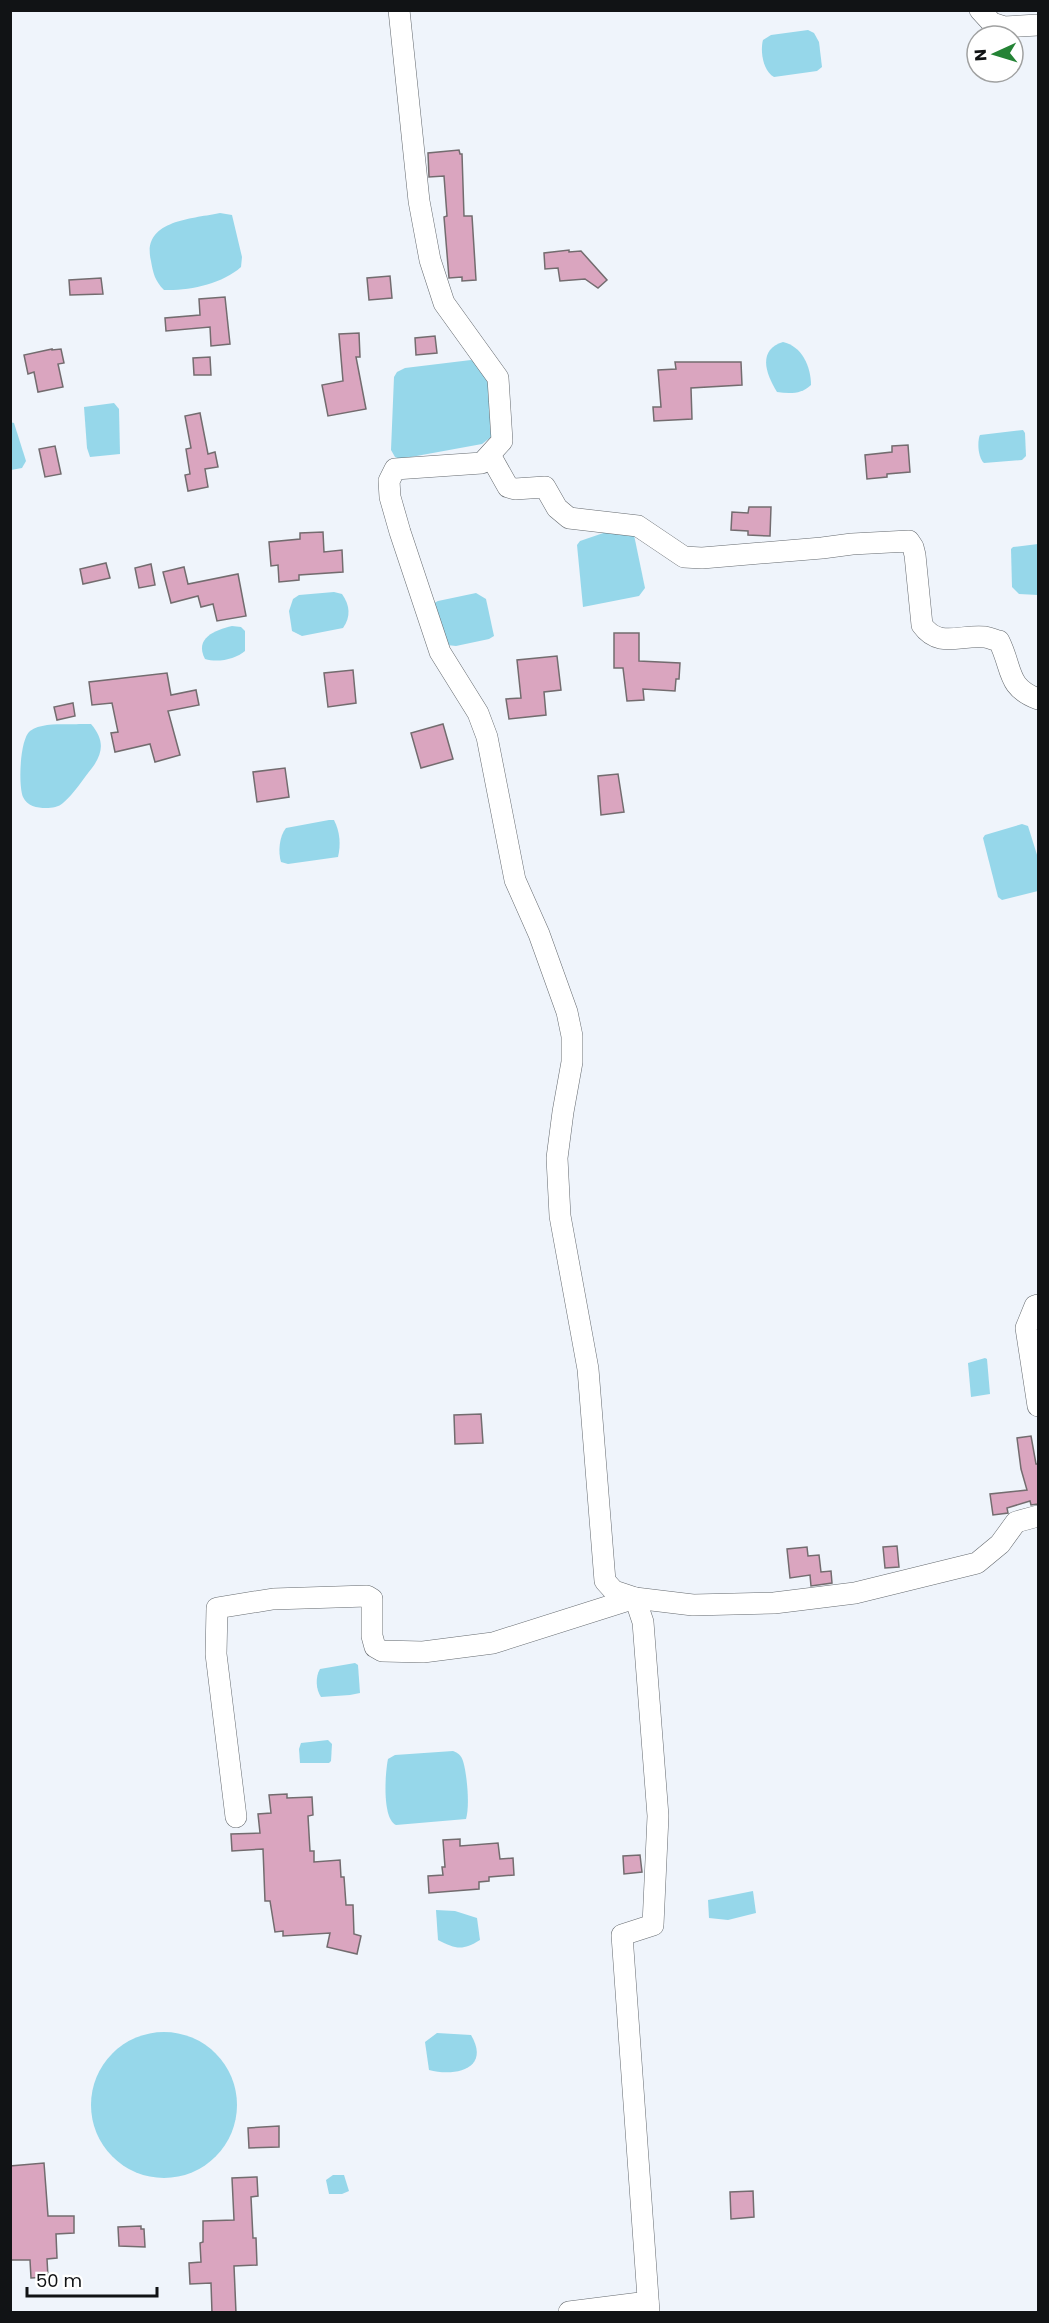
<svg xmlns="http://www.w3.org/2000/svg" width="1049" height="2323" viewBox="0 0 1049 2323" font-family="Poppins,sans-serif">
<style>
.water{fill:#96d7ea}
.building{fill:#daa5bf;stroke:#736c6f;stroke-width:1.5}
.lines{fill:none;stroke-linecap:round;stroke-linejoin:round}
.street-casing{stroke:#656a6f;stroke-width:22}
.street{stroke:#fff;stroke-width:21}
</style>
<rect width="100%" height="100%" fill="#eff4fb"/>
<g class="water">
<path d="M808,30L814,33L819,42L822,67L817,71L774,77C763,71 760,51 763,40L771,35Z"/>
<path d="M220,213L232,215L242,257L241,267C222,284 189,291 164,290C155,281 153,273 151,261C141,220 192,219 220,213Z"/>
<path d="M783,342C802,346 811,367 811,385C802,394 790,394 777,392C766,374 757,350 783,342Z"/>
<path d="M471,360C493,368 492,414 495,434L482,444L400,459L395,457L391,450L394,377L397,372L405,368Z"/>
<path d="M114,403L119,409L120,454L90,457L87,448L84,407Z"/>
<path d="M10,422L14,423L26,461L22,468L11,470Z"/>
<path d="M1023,430L1025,433L1026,456L1022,460L984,463C978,458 977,441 980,435Z"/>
<path d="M618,528L634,535L645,588L639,596L583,607L577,545L580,541Z"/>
<path d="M1038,544V595L1019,594L1012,587L1011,549L1013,547Z"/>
<path d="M334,592L342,594C350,605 351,617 343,628L302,636L292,631L289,611L293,599L299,595Z"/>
<path d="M476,593L486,599L494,636L489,639L456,646L447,645L432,604L438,601Z"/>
<path d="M232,626L241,627L245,631V651C236,659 218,663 205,659C194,638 215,630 232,626Z"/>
<path d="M79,724H91C104,739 104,752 92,768C83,779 74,794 63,803C59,807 52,808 46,808C37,808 27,806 23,797C18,784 20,739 30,731C42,722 65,725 79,724Z"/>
<path d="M329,820H334C340,832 341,844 338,857L288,864L281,862C278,853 279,836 286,828Z"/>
<path d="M1022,824L1028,826L1038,858V891L1002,900L998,897L983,838L985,835Z"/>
<path d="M985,1358L987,1359L990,1394L971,1397L968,1363Z"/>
<path d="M355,1663L358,1665L360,1693L350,1695L321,1697C316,1690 315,1677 320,1669Z"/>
<path d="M328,1740L332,1744L331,1761L329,1763H300L299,1749L301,1743Z"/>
<path d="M453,1751C458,1753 461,1755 463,1761C467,1774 470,1806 466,1819L396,1825C382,1819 385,1773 388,1759L395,1755Z"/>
<path d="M753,1891L756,1913L728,1920L709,1918L708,1900Z"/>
<path d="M436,1910L455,1911L477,1918L480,1940C462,1951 456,1949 438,1940Z"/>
<circle cx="164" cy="2105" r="73"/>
<path d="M437,2033L471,2035C491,2069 455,2077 429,2070L425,2042Z"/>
<path d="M333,2175H344L349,2191L342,2194H329L326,2180Z"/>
</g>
<g class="building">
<path d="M459,150L460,154H462L464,216H472L476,280L462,281V277L449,278L444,217L447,216L444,176L429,177L428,153Z"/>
<path d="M569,250V252L581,251L607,280L598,288L585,279L560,281L558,268L545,269L544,253Z"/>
<path d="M390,276L392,298L369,300L367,278Z"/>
<path d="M101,278L103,294L70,295L69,280Z"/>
<path d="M225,297L230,344L211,346L210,327L166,331L165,318L200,315L199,299Z"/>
<path d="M359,333L360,357H356L366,409L328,416L322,385L343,381L339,334Z"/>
<path d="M435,336L437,353L416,355L415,338Z"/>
<path d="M52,349V350L61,349L64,363L58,364L63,387L38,392L34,372L28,374L24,355Z"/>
<path d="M210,357L211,375H194L193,358Z"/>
<path d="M675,362H741L742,385L691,388L692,419L654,421L653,407H661L658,370L676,369Z"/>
<path d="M200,413L208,454L215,452L218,467L205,469L208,487L188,491L185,475L190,474L186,449L191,448L185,416Z"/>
<path d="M908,445L910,472L887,474V477L867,479L865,455L892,452V446Z"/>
<path d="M55,446L61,474L45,477L39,449Z"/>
<path d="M749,507H771L770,536L748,535V531L731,530L732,512L748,513Z"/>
<path d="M323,532L324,552L342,550L343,572L299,575V580L279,582L278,565L271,566L269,542L300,539V533Z"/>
<path d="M106,563L110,578L83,584L80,569Z"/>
<path d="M151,564L155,585L139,588L135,568Z"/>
<path d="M184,567L188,584L238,574L246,616L217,621L213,604L201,607L198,596L171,603L163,572Z"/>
<path d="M614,633H639V661L680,663L679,679H676L675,691L643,689L644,700L627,701L623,668H614Z"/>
<path d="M557,656L561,690L544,692L546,715L509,719L506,699L521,698L517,660Z"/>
<path d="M353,670L356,703L328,707L324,673Z"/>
<path d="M167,673L171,695L196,690L199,705L168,711L180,755L155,762L150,744L115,752L111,733L118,732L112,703L92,705L89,682Z"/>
<path d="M73,703L75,716L57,720L54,707Z"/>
<path d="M443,724L453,759L421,768L411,733Z"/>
<path d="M285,768L289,797L257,802L253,772Z"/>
<path d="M618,774L624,812L601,815L598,776Z"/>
<path d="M481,1414L483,1443L455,1444L454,1415Z"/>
<path d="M1031,1436L1036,1464H1038V1504L1031,1505L1030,1501L1007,1508L1008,1513L993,1515L990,1494L1027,1490L1021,1469L1017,1438Z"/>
<path d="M897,1546L899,1567L885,1568L883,1547Z"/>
<path d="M807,1547L808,1556L819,1555L821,1572L831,1571L832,1583L811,1586L810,1575L790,1578L787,1549Z"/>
<path d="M287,1794V1798L312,1797L313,1815L308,1816L310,1851H314V1862L340,1860L341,1877H344L346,1905H353L354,1934L361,1936L357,1954L327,1947L330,1933L283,1936V1931L275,1932L270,1901H265L263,1849L232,1851L231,1834L260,1833L258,1814L271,1813L269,1795Z"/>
<path d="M460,1839V1846L498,1843L500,1859L513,1858L514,1875L489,1877V1881L479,1882V1889L429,1893L428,1876L443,1875L442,1867H445L443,1840Z"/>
<path d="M640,1855L642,1872L624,1874L623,1856Z"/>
<path d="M279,2126V2147L249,2148L248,2128Z"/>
<path d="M44,2163L48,2216H74V2233L56,2234L57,2258L47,2259L48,2277L31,2278L30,2260H10V2166Z"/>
<path d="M257,2177L258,2196L251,2197L253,2238H256L257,2265L234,2266L236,2313H212L211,2283L190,2284L189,2263L201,2262L200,2243L203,2242V2221L234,2220L232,2178Z"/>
<path d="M753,2191L754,2217L731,2219L730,2192Z"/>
<path d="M141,2226V2229H144L145,2247L119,2246L118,2227Z"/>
</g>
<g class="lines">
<defs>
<g id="street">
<path d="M399,10L419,201L430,260L444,303L498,378L502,441L482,463L395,469L389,481L390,497L400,532L440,652L478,713L487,737L515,880L539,934L567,1012L572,1036V1062L563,1112L557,1158L560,1216L588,1369L605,1581L614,1591L635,1598L643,1622L658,1816L653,1925L622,1935L649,2312"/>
<path d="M980,10L992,23L1004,27L1038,25"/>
<path d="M490,455L508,487L515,489L545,487L557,508L569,518L638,526L684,557L702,558L822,548L852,544L909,541L913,547L915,555L922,625C939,649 961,634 985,637C990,638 995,640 999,641C1013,669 1006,687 1038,699"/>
<path d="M1038,1305L1035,1306L1026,1328L1038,1406"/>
<path d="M236,1817L216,1654L217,1608L273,1599L367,1596L372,1599V1636L375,1647L382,1651L423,1652L493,1643L635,1598L693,1605L774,1603L855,1593L977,1563L1000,1544L1016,1522L1038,1516"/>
<path d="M569,2312L648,2302"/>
</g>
</defs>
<use href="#street" class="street-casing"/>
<use href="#street" class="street"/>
</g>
<rect width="1049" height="2323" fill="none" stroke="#111315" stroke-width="24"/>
<g transform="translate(995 54) rotate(266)"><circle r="28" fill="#ffffff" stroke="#a0a1a1" stroke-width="1.5"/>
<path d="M0-4.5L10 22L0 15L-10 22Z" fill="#248335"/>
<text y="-9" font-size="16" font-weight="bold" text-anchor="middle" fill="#111315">N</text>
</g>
<path d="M27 2287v9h130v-9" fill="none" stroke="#111315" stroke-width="3"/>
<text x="36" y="2287" font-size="18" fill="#111315" stroke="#ffffff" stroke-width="4.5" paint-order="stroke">50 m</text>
</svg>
